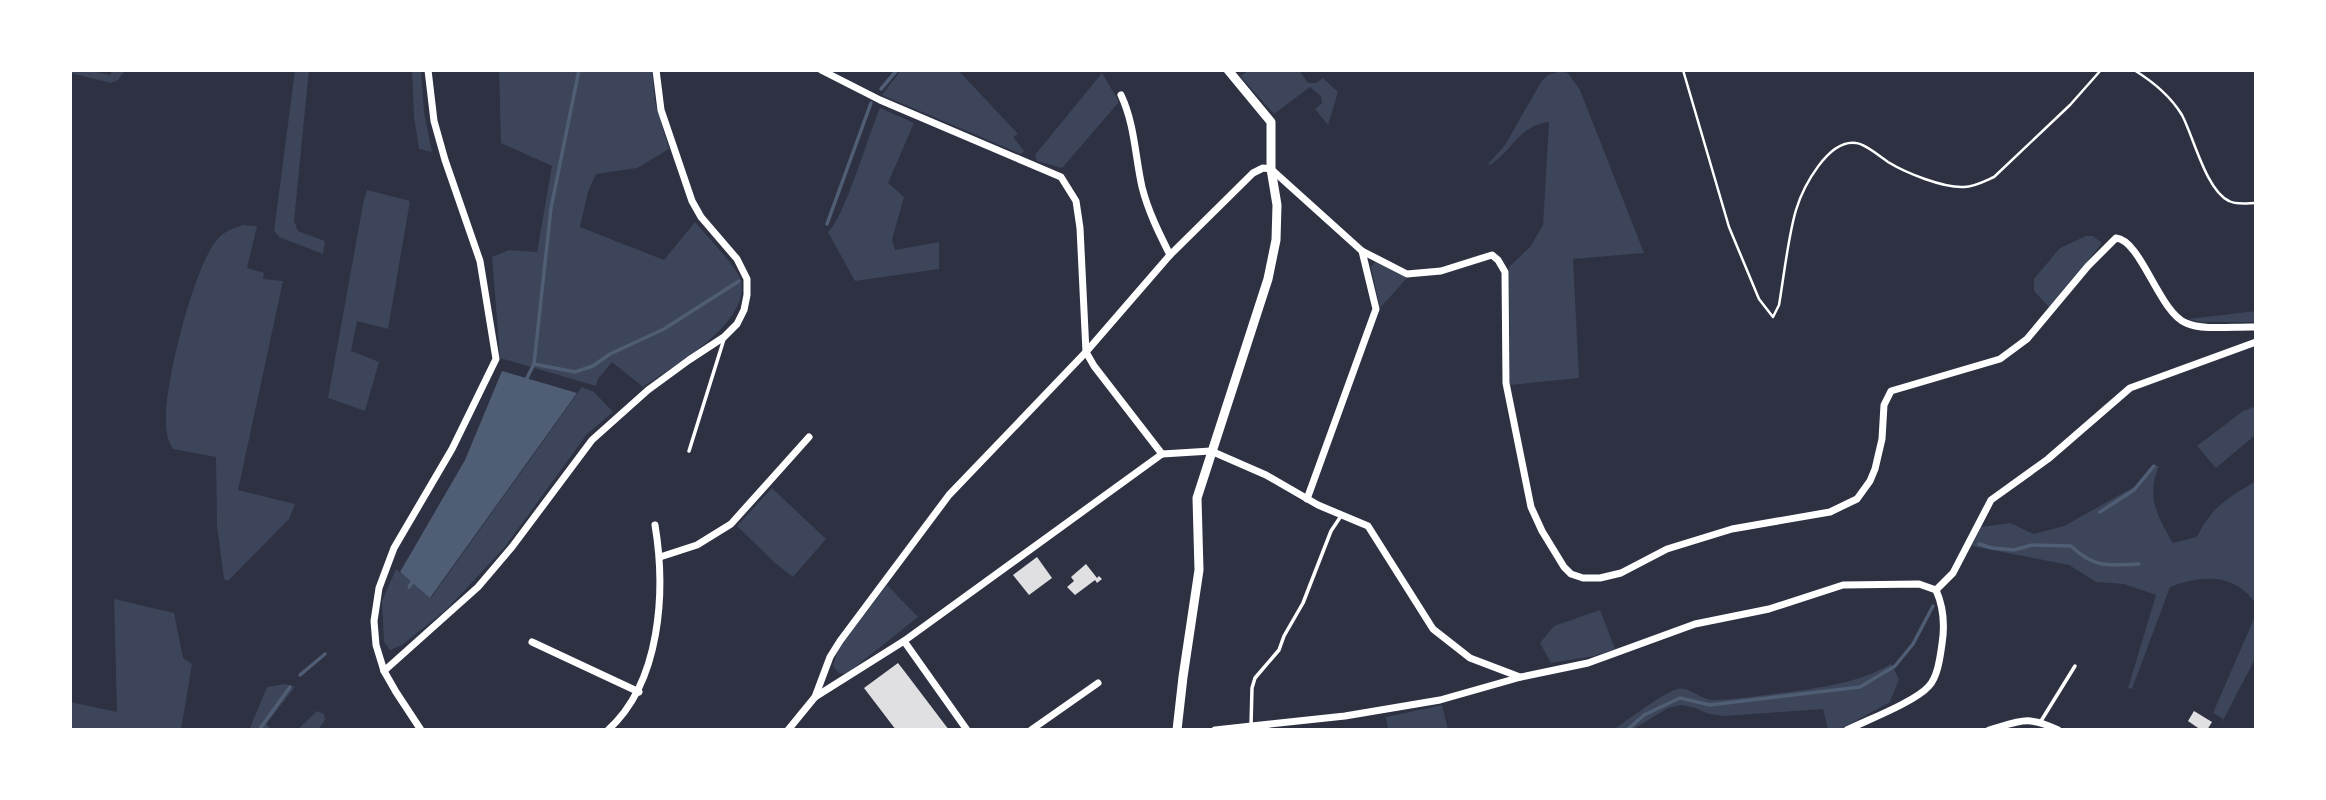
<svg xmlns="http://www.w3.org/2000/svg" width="2326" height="800" viewBox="0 0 2326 800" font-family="Roboto,sans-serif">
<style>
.green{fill:#3c4559}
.water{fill:#4f5d75}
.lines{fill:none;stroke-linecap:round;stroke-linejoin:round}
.stream{stroke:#4f5d75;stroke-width:3.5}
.building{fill:#e0e0e3}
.path{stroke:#fff;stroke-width:2.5}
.service{stroke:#fff;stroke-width:3.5}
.minor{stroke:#fff;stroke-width:7}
.tertiary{stroke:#fff;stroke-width:9}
</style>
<rect width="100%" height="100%" fill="#2d3142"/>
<g class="green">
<path d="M70,70H87L110,75L113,70H125L118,80L111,83L70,73Z"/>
<path d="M295,70H309L294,221L298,231L325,241L323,254L279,237L274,231Z"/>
<path d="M412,70H421L424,112L432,152L419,149L414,117Z"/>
<path d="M499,70H652L655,102L669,149L637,168L596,174L588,192L580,227L664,260L695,222C704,233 739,269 741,281C750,324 673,366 643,387L612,362L598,379L596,386L500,358L492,257L509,250L537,252L552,166L501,143Z"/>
<path d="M901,70H958L1018,134L1013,137L1024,151L1021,154L882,95Z"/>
<path d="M1250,70H1299L1308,83H1316L1323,78L1338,92L1328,125L1315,109L1322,103L1321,96L1310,87L1274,114L1240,76Z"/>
<path d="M1561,71L1568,73L1580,90L1644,253L1573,259L1579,378L1510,385L1509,267L1530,247L1543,225L1549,122C1520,125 1513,150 1490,165L1488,164L1505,145L1541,82L1548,75Z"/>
<path d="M1102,73L1119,102L1062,168L1037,161L1035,155Z"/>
<path d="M880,108L914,123L888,183L904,197L892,240L895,250L939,242V269L855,281L828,232C844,219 869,133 880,108Z"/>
<path d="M367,190L410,201L388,329L357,321L351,351L379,362L365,411L328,398L363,204Z"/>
<path d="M243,225L257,226L247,268L264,273L263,279L283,281L238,490L295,504L289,519L228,581L224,579L217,526L216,457L173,449C168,441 166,432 166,423C164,385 193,270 216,241C224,231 232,229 243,225Z"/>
<path d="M2086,236H2093L2102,243L2050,308L2034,291V279L2060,248Z"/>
<path d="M1376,261L1407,278L1380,308L1371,267Z"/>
<path d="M2256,311V322H2201L2188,319Z"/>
<path d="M582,387L594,392L613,412L587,434L505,547L447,609L402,645L390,650L384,642L382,601L396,569L431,598Z"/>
<path d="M2256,406V437L2254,436L2216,468L2197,446L2243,411Z"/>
<path d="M2152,465L2159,466C2146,497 2157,516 2173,543L2197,537C2212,506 2228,498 2256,481V604C2235,573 2202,575 2170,587L2132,689L2128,688L2156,595L2124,584L2096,582L2069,565L1972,546L1981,527L2010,523L2034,534L2064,526L2134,487Z"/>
<path d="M772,488L826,539L793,577L774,562L737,526Z"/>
<path d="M887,585L918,617L850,671L844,674L839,673L833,666L838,649Z"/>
<path d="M114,599L174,613L183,658L192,664L181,730H70V702L117,712Z"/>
<path d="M1600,610L1615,649L1594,656L1551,663L1540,643L1554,626Z"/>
<path d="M2256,614V657L2218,730L2223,719L2213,713Z"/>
<path d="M1891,664L1899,679L1890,702L1839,730H1828L1823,709L1725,716L1709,714L1695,708L1682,705L1668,708L1632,730H1613C1626,721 1663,693 1677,689C1690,686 1699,699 1712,700C1729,700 1748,697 1766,695C1807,689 1854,686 1891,664Z"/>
<path d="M285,684L295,687L266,724L272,730H249L267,687Z"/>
<path d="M1442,705L1448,730H1388L1386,717Z"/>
<path d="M317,711L324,714L325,720L318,730H297Z"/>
</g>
<path class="water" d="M502,371L577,393L430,598L400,572L465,460Z"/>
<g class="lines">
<g class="stream">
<path d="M881,89L897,70"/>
<path d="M827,224L871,103"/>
<path d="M534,364L575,372L593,366L610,354L664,329L739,281"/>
<path d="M526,380L534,364L551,208L579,70"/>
<path d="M2100,512L2134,490L2154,466"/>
<path d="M1979,544L1992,548L2014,550L2032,545L2071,546C2095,569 2109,565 2139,564"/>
<path d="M409,587L414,579"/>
<path d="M300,675L325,654"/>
<path d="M259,730L290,687"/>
<path d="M1627,730L1644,715L1680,698L1710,705L1860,687L1895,666L1913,644L1933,606"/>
</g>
</g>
<g class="building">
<path d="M1037,557L1052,578L1029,595L1013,575Z"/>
<path d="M1086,564L1097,578L1099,576L1102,579L1097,583L1095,580L1075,595L1067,587L1074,581L1071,577Z"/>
<path d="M898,663L905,672L949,730H896L864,688Z"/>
<path d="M2194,711L2212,722L2207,730H2201L2188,721Z"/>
</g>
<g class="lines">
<g class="path">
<path d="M1683,70L1729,227L1759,299L1773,317L1779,305C1784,276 1788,237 1796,210C1803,187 1828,139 1856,143C1866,144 1879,156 1888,162C1906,173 1943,188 1964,187C1974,187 1985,181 1994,177L2070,105L2101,70"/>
<path d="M2134,70C2152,81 2171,97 2182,115C2194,138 2206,190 2229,201C2236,205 2248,203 2256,203"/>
</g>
<g class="service">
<path d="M689,451L724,339"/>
<path d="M2041,721L2075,666"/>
<path d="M1251,725L1252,688L1255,678L1279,650L1284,636L1303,603L1331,531L1341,516"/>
</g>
<g class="minor">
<path d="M821,70L880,100L1061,177L1076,201L1080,228L1086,352L1094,366L1162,454"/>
<path d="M1121,95C1135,125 1135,156 1142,187C1148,211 1159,233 1170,255"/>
<path d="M1307,499L1376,309L1362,251"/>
<path d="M660,557L697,545L731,524L809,437"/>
<path d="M1936,590L1953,573L1991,500L2048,459L2130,388L2256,342"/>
<path d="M904,641L967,730"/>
<path d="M532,642L639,692"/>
<path d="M384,671L478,587L512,547L592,440L648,390L689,360L724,337L737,324L744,310L747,295V279L737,259L701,217L692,201L661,110L656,70"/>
<path d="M815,697L830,657L840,641L949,495L1086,352L1170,255L1253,173L1263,168L1271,169L1362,251L1407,274L1441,271L1492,255L1498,260L1505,272L1506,383L1531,507L1542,531L1564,567L1571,574L1583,578H1600L1621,573L1667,549L1732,529L1830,512L1857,499L1870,481L1875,469L1882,439L1884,405L1891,391L2000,359L2027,339L2088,266L2116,238C2141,240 2159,312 2186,323C2203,331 2237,326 2256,327"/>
<path d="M421,730L396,692L384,671L376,645L374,621L379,588L394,548L452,449L496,359L480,261L445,160L434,121L428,70"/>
<path d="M608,730C661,682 666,591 655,525"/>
<path d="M788,730L815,697L904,641L1162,454L1211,451L1266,475L1318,505L1368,526L1433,629L1470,658L1520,677"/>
<path d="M1031,730L1098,683"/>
<path d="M1215,730L1345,716L1440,700L1521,677L1588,663L1695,624L1769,609L1843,585L1919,584L1936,590C1944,608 1945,625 1942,644C1940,657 1938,676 1929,686C1915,702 1867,720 1847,730"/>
<path d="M1989,730C2020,721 2028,715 2058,730"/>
</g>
<path class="tertiary" d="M1177,730L1183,677L1199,570L1197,498L1268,279L1276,240L1277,205L1271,169V122L1228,70"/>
</g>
<rect width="2326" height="800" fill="none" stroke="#ffffff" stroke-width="144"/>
</svg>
